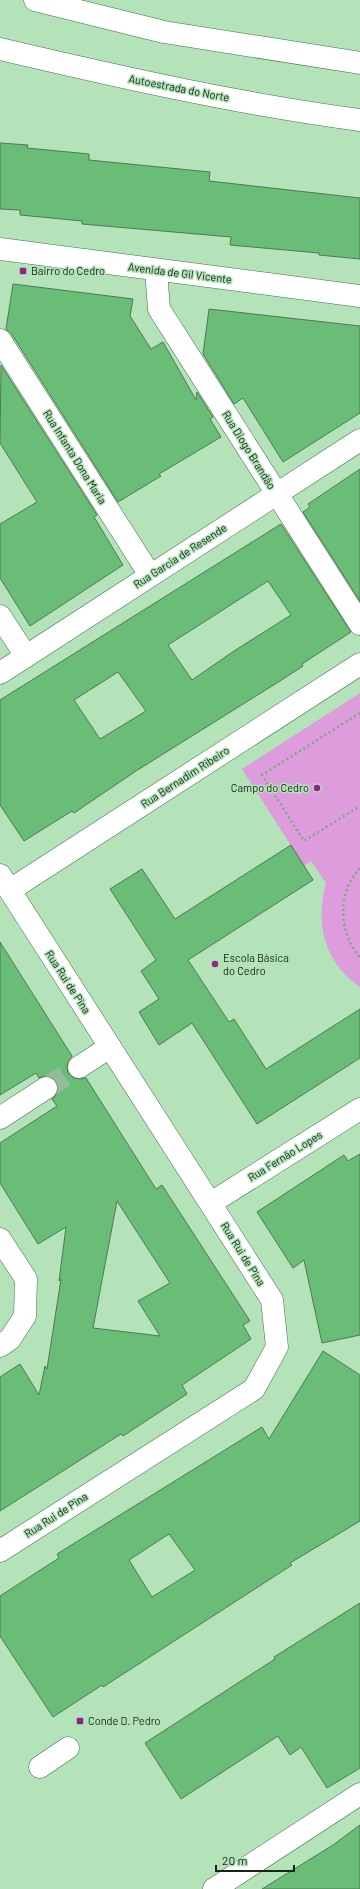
<svg xmlns="http://www.w3.org/2000/svg" width="360" height="1889" viewBox="0 0 360 1889" font-family="Barlow,sans-serif">
<style>
.green{fill:#dd9cdb}
.building{fill:#6abd77;stroke:#4f7954;fill-rule:evenodd}
.lines{fill:none;stroke-linecap:round;stroke-linejoin:round}
.minor-tunnel{stroke:#94bc99;stroke-width:22;stroke-dasharray:22 11;stroke-linecap:butt}
.minor-casing{stroke:#446e4a;stroke-width:23}
.highway-casing{stroke:#446e4a;stroke-width:23}
.path{stroke:#81a685;stroke-width:2.5;stroke-dasharray:2 3;stroke-linecap:butt}
.minor{stroke:#fff;stroke-width:22}
.highway{stroke:#fff;stroke-width:22}
.poi-dot{fill:#8c268d;stroke:#b4e2b9;stroke-width:1.5}
.labels{text-anchor:middle;stroke-width:3;stroke-linejoin:round;paint-order:stroke}
.street-label{font-size:11px;fill:#152617;stroke:#b4e2b9}
.poi-label{font-size:11px;fill:#152617;stroke:#b4e2b9;text-anchor:start}
</style>
<rect width="100%" height="100%" fill="#b4e2b9"/>
<path class="green" d="M360,693V987C324,962 315,924 326,883L311,861L304,866L242,769Z"/>
<g class="building">
<path d="M0,143L28,145L27,148L89,154V160L210,172L209,181L360,198V259L319,255V253L230,245L231,237L82,224V221L20,215V210L0,209Z"/>
<path d="M13,284L133,299L130,316L151,349L163,342L196,400L197,392L213,417L210,419L221,437L159,474L161,476L118,502L11,333L6,329Z"/>
<path d="M209,309L360,326V413L283,462L243,398L234,404L203,354Z"/>
<path d="M1,365L97,515L94,517L123,565L30,626L0,578V524L37,502L0,443Z"/>
<path d="M360,469V601L303,512L310,507L308,504Z"/>
<path d="M281,524L351,632L302,664L303,666L280,681L136,771L74,813L72,811L24,841L0,805V700ZM268,581L291,615L234,651L192,680L168,645ZM118,672L146,711L100,739L74,700Z"/>
<path d="M291,845L313,880L188,960L229,1022L234,1019L266,1069L360,1009V1058L257,1124L192,1023L159,1045L139,1012L159,999L141,971L156,960L110,889L142,869L175,919Z"/>
<path d="M0,942L72,1056L68,1062L67,1067L68,1073L74,1078L80,1079L86,1078L156,1189L162,1185L250,1321L243,1325L251,1339L182,1385L187,1394L123,1436L121,1434L0,1511V1377L20,1364L39,1395L45,1366L47,1369L61,1279L59,1281L66,1227L38,1244L0,1183V1143L57,1106L52,1099L57,1094L58,1088L57,1082L52,1077L45,1076L39,1078L36,1073L0,1095ZM117,1201L170,1283L138,1301L160,1336L93,1328Z"/>
<path d="M360,1154V1335L322,1343L304,1260L293,1268L257,1212L344,1155L348,1161Z"/>
<path d="M323,1351L360,1375V1521L290,1563L292,1565L103,1687L102,1685L53,1717L0,1636V1596L59,1558L57,1554L262,1427L269,1439ZM169,1534L195,1570L152,1597L129,1560Z"/>
<path d="M360,1603V1768L327,1788L301,1747L290,1755L278,1736L181,1799L145,1743L275,1659L274,1657Z"/>
<path d="M360,1825V1889H262L333,1845Z"/>
</g>
<g class="lines">
<path class="minor-tunnel" d="M46,1088L79,1067"/>
<defs>
<g id="minor">
<path d="M0,249L360,296"/>
<path d="M156,270L159,309L360,624"/>
<path d="M0,340L150,575"/>
<path d="M0,616L26,656"/>
<path d="M0,673L360,440"/>
<path d="M0,875L272,1300L277,1347L254,1389L0,1551"/>
<path d="M10,890L360,664"/>
<path d="M79,1067L110,1047"/>
<path d="M0,1118L46,1088"/>
<path d="M211,1203L360,1109"/>
<path d="M0,1239L26,1279L25,1316L10,1339L0,1346"/>
<path d="M40,1767L68,1748"/>
<path d="M214,1889L360,1794"/>
</g>
<g id="highway">
<path d="M35,0L164,32L360,63"/>
<path d="M0,49C119,77 239,104 360,120"/>
</g>
</defs>
<use href="#minor" class="minor-casing"/>
<use href="#highway" class="highway-casing"/>
<g class="path">
<path d="M360,713L262,775L304,841L360,806"/>
<path d="M360,868C336,894 339,932 360,958"/>
</g>
<use href="#minor" class="minor"/>
<use href="#highway" class="highway"/>
</g>
<g class="poi-dot">
<rect x="19" y="267" width="8" height="8" rx="2"/>
<circle cx="317" cy="788" r="4"/>
<circle cx="215" cy="964" r="4"/>
<rect x="76" y="1717" width="8" height="8" rx="2"/>
</g>
<g class="labels">
<g class="street-label">
<text transform="translate(179 88) rotate(11)" y="4">Autoestrada do Norte</text>
<text transform="translate(180 273) rotate(7)" y="4">Avenida de Gil Vicente</text>
<text transform="translate(249 450) rotate(58)" y="4">Rua Diogo Brandão</text>
<text transform="translate(75 457) rotate(58)" y="4">Rua Infanta Dona Maria</text>
<text transform="translate(180 556) rotate(-33)" y="4">Rua Garcia de Resende</text>
<text transform="translate(185 777) rotate(-33)" y="4">Rua Bernadim Ribeiro</text>
<text transform="translate(68 982) rotate(57)" y="4">Rua Rui de Pina</text>
<text transform="translate(285 1156) rotate(-32)" y="4">Rua Fernão Lopes</text>
<text transform="translate(243 1254) rotate(58)" y="4">Rua Rui de Pina</text>
<text transform="translate(56 1515) rotate(-33)" y="4">Rua Rui de Pina</text>
</g>
<g class="poi-label">
<text x="31" y="275">Bairro do Cedro</text>
<text x="309" y="792" text-anchor="end">Campo do Cedro</text>
<text x="223" y="962">Escola Básica<tspan x="223" dy="13">do Cedro</tspan></text>
<text x="88" y="1725">Conde D. Pedro</text>
</g>
</g>
<path d="M216 1865v6h78v-6" fill="none" stroke="#152617" stroke-width="2"/>
<text x="222" y="1865" font-size="12" fill="#152617" stroke="#b4e2b9" stroke-width="3" paint-order="stroke">20 m</text>
</svg>
